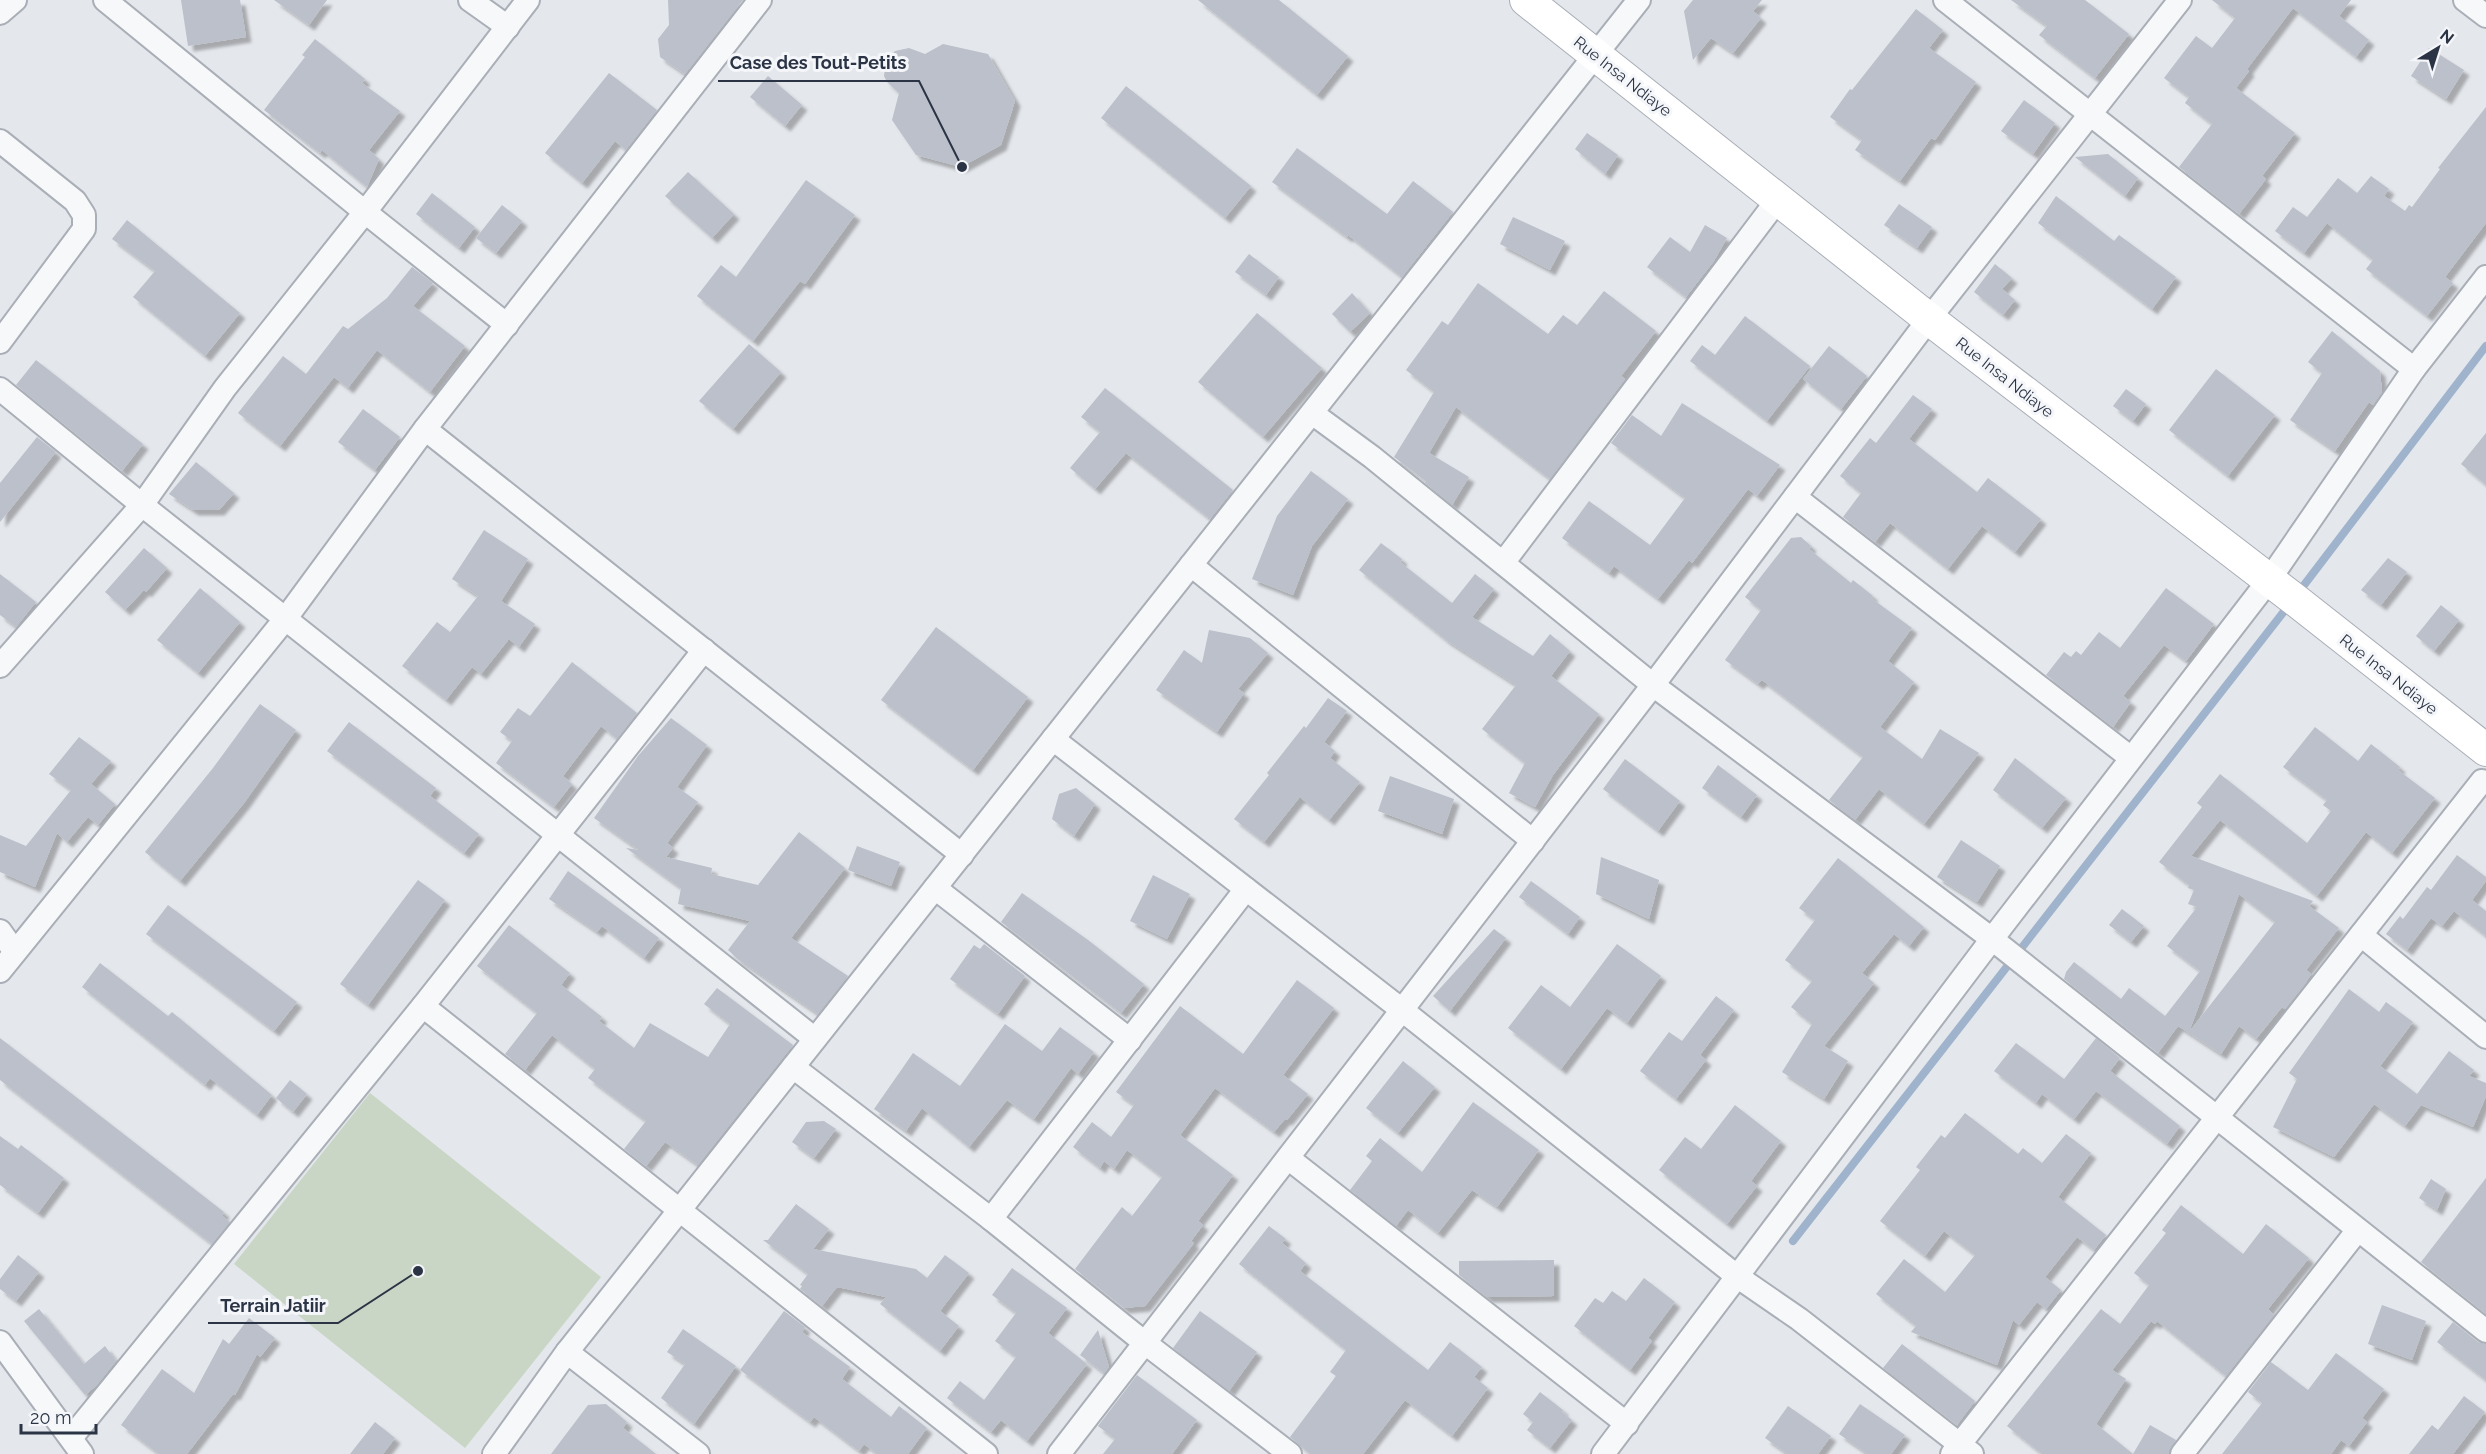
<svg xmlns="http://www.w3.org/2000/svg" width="2486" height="1454" viewBox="0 0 2486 1454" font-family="Raleway,sans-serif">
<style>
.green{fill:#c9d6c5}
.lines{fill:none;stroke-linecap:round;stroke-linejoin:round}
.stream{stroke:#9fb4cc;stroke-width:8}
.building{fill:#bbc0ca;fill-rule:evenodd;filter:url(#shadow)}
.street-casing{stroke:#a9aeb7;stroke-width:26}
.secondary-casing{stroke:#a9aeb7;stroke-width:34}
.street{stroke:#f7f8fa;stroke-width:22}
.secondary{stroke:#fff;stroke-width:32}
.labels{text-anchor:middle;stroke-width:6;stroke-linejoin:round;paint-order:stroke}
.street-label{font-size:16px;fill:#2b3445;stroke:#f4f6f9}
.leader{fill:none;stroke:#2b3445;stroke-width:2}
.callout-dot{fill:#2b3445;stroke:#f4f6f9;stroke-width:2}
.callout-label{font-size:18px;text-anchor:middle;font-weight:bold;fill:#2b3445;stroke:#f4f6f9;stroke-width:6;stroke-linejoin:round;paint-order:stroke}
</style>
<defs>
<filter id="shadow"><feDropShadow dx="5.5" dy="5.5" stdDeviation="1.5" flood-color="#0004"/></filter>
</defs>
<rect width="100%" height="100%" fill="#e4e7ec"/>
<path class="green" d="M370,1093L601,1277L465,1448L234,1264Z"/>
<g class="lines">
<g class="stream">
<path d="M2298,593L2486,346"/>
<path d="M1793,1241L2289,605"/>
</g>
</g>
<g class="building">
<path d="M181,0H240L246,37L188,46Z"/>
<path d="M274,0H327L309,25Z"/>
<path d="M668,0H743L685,74L660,57L658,39L669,25Z"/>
<path d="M1198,0H1279L1348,56L1317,95Z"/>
<path d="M1693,0H1762L1753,11L1761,18L1733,53L1711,38L1693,60L1684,11Z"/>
<path d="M2011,0H2085L2129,34L2095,78L2039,35L2047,26Z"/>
<path d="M2212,0H2351L2339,16L2369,40L2356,57L2293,8L2247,69L2249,71L2236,88L2295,133L2262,176L2266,179L2239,214L2179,167L2212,124L2185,103L2189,97L2164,78L2196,36L2212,48L2235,18Z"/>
<path d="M1916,9L1943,30L1929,48L1976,82L1935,140L1931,138L1900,181L1855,150L1862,140L1830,117L1850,89L1852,90Z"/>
<path d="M315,39L365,79L362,83L400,111L369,150L379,159L367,187L322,150L320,153L264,110L305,57L302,55Z"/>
<path d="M943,44L988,54L1015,101L1001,145L961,167L916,155L892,120L899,93L887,82L884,76L886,61L895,51L909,48L925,54Z"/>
<path d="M2429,48L2464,70L2446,99L2411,76Z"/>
<path d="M609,73L657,110L626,150L615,141L582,183L545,153Z"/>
<path d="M768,76L802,105L785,126L750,97Z"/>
<path d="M1126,86L1251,186L1225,218L1101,118Z"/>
<path d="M2024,100L2055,123L2033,154L2001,131Z"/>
<path d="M2486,107V223L2445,277L2453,283L2427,316L2366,269L2373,260L2327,223L2304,253L2275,231L2293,207L2307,217L2338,178L2357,193L2371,176L2389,189L2384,196L2405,211L2409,205L2412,207L2440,169L2438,168Z"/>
<path d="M1587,133L1618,155L1605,174L1575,149Z"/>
<path d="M1297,148L1387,214L1413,181L1453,212L1402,277L1348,235L1347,237L1272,182Z"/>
<path d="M2108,154L2138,178L2125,196L2075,157Z"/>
<path d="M688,172L734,214L712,238L665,196Z"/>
<path d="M806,180L855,215L805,284L800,281L753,341L697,296L721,265L736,277Z"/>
<path d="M432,193L475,227L459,248L416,214Z"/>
<path d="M2056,196L2114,241L2119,235L2176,277L2152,309L2038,223Z"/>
<path d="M1899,204L1932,227L1917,248L1884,225Z"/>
<path d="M502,205L522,221L496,253L476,238Z"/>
<path d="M1513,217L1565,241L1550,270L1500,244Z"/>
<path d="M127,220L240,313L205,356L133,297L155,271L112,239Z"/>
<path d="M1705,225L1727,238L1714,261L1686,297L1647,267L1670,237L1690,252Z"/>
<path d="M1249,254L1279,277L1266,295L1235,272Z"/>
<path d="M1995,264L2012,278L2002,289L2015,300L2003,315L1974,292Z"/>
<path d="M412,267L433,283L413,306L465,346L430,392L377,350L348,388L334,377L280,446L238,413L283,356L306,374L343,326L348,329L387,298Z"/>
<path d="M1478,283L1548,334L1563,315L1577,325L1604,291L1656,331L1621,376L1625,379L1550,479L1456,407L1429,453L1469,477L1452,505L1425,483L1426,481L1394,457L1434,392L1406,370L1442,321L1448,325Z"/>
<path d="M1352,293L1370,313L1350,332L1332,314Z"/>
<path d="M1257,313L1322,368L1263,437L1198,382Z"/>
<path d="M1745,316L1810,366L1767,421L1690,361L1702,345L1715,355Z"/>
<path d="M2332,331L2380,371L2382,392L2373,405L2369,402L2335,451L2290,420L2322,373L2308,362Z"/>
<path d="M749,344L781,372L733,429L699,401Z"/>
<path d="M1829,346L1867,376L1841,409L1803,379Z"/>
<path d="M36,360L143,444L122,471L16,385Z"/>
<path d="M2216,369L2275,415L2228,476L2169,430Z"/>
<path d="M1105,388L1233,490L1210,519L1126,453L1095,489L1070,468L1100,432L1081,417Z"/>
<path d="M2126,389L2146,404L2133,421L2113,406Z"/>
<path d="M1913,395L1932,409L1909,439L1977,492L1988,478L2041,519L2015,552L1982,526L1948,569L1890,523L1875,542L1843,517L1861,493L1840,476L1870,438L1876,443Z"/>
<path d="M1682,403L1780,465L1757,496L1748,489L1692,563L1689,560L1658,599L1614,566L1609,573L1562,538L1589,501L1650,545L1685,498L1611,443L1632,415L1661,436Z"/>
<path d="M363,409L400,437L375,470L338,442Z"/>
<path d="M2486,433V485L2461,464Z"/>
<path d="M37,437L56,452L0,522V483Z"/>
<path d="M196,462L234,493L219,510H193L169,494Z"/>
<path d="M1311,471L1348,499L1312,546L1293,595L1252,579L1277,516Z"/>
<path d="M484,530L528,559L501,601L535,624L519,647L509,639L481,674L472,667L446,700L402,666L437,622L450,632L478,596L452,579Z"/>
<path d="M1801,537L1811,546L1809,549L1851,583L1853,580L1873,596L1871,598L1912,628L1888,661L1914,682L1880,727L1922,759L1940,729L1979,753L1924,824L1879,789L1855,820L1829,800L1863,757L1762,680L1758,684L1725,660L1761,610L1745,597L1791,538Z"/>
<path d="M1381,543L1402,559L1400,562L1452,603L1475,574L1494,589L1472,617L1533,656L1550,634L1570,651L1551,676L1599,714L1553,775L1535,807L1509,793L1525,763L1482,729L1516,685L1446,640L1359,570Z"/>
<path d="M144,548L167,568L146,592L144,590L125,610L105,592Z"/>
<path d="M2388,558L2407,572L2381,605L2361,590Z"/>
<path d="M0,574L36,602L16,627L0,615Z"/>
<path d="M200,588L240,622L198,673L157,640Z"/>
<path d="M2166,588L2214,624L2186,661L2164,645L2123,696L2131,702L2113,727L2046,675L2064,652L2071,657L2076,651L2081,655L2099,632L2120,648Z"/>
<path d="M2441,605L2459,620L2434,651L2416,636Z"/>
<path d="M936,627L1028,697L973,770L881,700Z"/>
<path d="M1209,630L1250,638L1268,653L1238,689L1244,693L1217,732L1156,690L1184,650L1202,663Z"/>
<path d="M572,662L637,713L617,739L601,726L563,776L572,784L554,807L496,763L512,741L500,732L518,708L530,716Z"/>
<path d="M1328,698L1347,711L1324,742L1335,751L1330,758L1360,782L1329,820L1301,798H1299L1264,842L1234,819L1269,775L1267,773L1304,726L1306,728Z"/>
<path d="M260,704L296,730L244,803L180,881L145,852L213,768Z"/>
<path d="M671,718L707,745L677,787L698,802L667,843L673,848L666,857L712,868L711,874L758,885L799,832L845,868L791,938L848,976L818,1014L739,960L728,950L750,921L678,904L681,888L626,848L639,850L594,818L638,756Z"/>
<path d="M349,722L436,788L430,796L479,834L464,853L327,751Z"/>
<path d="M2315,727L2358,761L2371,744L2400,767L2398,770L2435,798L2392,853L2366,832L2317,896L2220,820L2191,856L2313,901L2309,906L2339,928L2306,970L2311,974L2305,984L2285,1009L2282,1007L2256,1039L2239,1026L2221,1054L2172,1022L2178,1026L2158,1053L2064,979L2066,972L2074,962L2121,999L2129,988L2165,1016L2200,971L2167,946L2197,907L2188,904L2194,890L2188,888L2189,885L2159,862L2202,807L2197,803L2220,774L2307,843L2331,811L2323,805L2327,800L2283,767ZM2239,894L2275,922L2189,1032L2209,978Z"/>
<path d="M79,737L111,761L91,784L115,804L98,825L88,817L67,842L57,833L35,887L0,872V835L26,846L71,790L49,774Z"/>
<path d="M2015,758L2066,798L2042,828L1993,790Z"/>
<path d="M1625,759L1680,801L1658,831L1603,789Z"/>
<path d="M1718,765L1757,795L1741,817L1702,788Z"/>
<path d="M1390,776L1454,799L1442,834L1378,811Z"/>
<path d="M1076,788L1095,804L1074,836L1052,819L1059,794Z"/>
<path d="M1961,840L2000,866L1977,902L1937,877Z"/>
<path d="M857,846L900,862L891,886L848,870Z"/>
<path d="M2457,855L2486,877V881L2472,900L2486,911V936L2454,911L2442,926L2431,918L2407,950L2386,934L2400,916L2403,919L2427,887L2431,890Z"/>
<path d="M1601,857L1659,880L1649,919L1596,894Z"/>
<path d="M1838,858L1924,927L1909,946L1894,934L1862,973L1874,983L1824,1046L1848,1061L1824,1099L1782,1072L1812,1024L1791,1007L1812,981L1785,960L1815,920L1799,908Z"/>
<path d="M568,871L659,938L644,958L602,926L597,932L549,899Z"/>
<path d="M1153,875L1190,894L1167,939L1130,921Z"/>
<path d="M418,880L445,900L368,1005L340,984Z"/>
<path d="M1531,881L1580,917L1568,934L1519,897Z"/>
<path d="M1022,893L1088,940L1144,984L1121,1013L1001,922Z"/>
<path d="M168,905L297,1002L274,1031L146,934Z"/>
<path d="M2122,909L2144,926L2131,942L2109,925Z"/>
<path d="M509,925L570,973L561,985L602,1017L599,1021L634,1048L650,1023L708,1057L730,1024L704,1004L717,988L793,1045L698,1165L665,1142L646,1166L624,1149L646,1121L588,1078L595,1069L552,1035L525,1070L505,1054L537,1013L477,966Z"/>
<path d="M1494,929L1506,938L1450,1011L1433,996Z"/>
<path d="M984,944L1025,976L998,1014L950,979L974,945L980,949Z"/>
<path d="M1617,944L1661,976L1627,1023L1607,1008L1561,1069L1508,1028L1541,985L1570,1007Z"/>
<path d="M100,963L168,1016L172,1012L272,1095L257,1115L210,1078L205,1085L82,987Z"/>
<path d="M1297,980L1334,1008L1283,1075L1308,1094L1287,1120L1285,1119L1274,1132L1215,1088L1180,1135L1233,1175L1198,1221L1203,1225L1191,1241L1194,1243L1145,1306L1124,1308L1075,1269L1122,1207L1132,1216L1162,1177L1127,1150L1114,1169L1104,1161L1100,1168L1073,1147L1092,1122L1111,1137L1134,1105L1116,1092L1180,1006L1243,1054Z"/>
<path d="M2349,989L2379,1012L2386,1002L2413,1022L2380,1066L2417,1094L2449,1051L2474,1070L2469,1076L2486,1083V1096L2473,1127L2421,1105L2405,1126L2374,1104L2334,1157L2273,1127L2297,1079L2289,1073Z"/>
<path d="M1716,996L1734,1010L1700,1055L1706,1060L1676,1099L1640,1071L1669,1032L1682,1041Z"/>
<path d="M1005,1024L1042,1051L1060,1027L1094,1052L1078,1074L1071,1068L1034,1119L1007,1100L969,1147L922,1108L906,1131L874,1109L913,1053L960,1086Z"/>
<path d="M0,1038L224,1212L222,1216L230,1222L212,1244L0,1080Z"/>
<path d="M2096,1038L2120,1058L2110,1071L2180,1126L2167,1144L2096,1091L2074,1119L2042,1094L2036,1103L1994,1071L2016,1043L2064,1079Z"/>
<path d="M1403,1061L1435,1087L1398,1133L1366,1108Z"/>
<path d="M290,1080L307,1094L293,1112L276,1098Z"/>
<path d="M1473,1102L1539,1150L1497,1207L1472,1190L1438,1233L1408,1210L1396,1226L1350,1190L1372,1161L1366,1156L1380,1138L1422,1172Z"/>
<path d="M1735,1105L1781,1141L1751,1181L1757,1186L1727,1224L1659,1170L1685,1137L1701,1149Z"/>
<path d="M1965,1113L2018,1154L2023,1148L2042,1163L2066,1134L2091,1153L2058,1197L2106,1235L2094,1250L2077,1237L2045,1277L2061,1290L2046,1309L2037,1302L2019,1325L2013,1320L1997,1365L1911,1332L1916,1326L1876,1294L1904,1259L1945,1292L1975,1255L1944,1231L1925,1256L1880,1221L1920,1170L1916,1167L1941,1135L1945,1138Z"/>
<path d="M824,1121L836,1129L814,1158L792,1142L806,1122Z"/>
<path d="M0,1136L18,1149L21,1145L64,1178L38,1213L0,1185Z"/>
<path d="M2486,1178V1314L2421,1262Z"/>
<path d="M2431,1179L2446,1189L2437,1210L2419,1198Z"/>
<path d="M796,1204L829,1229L813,1249L916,1269L927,1278L945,1255L969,1273L940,1311L959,1326L940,1351L880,1304L886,1297L837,1287L822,1306L800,1289L802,1286L800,1285L808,1274L763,1240H768Z"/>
<path d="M2181,1205L2243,1254L2266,1224L2309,1258L2268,1309L2274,1315L2226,1376L2157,1321L2155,1324L2151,1321L2112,1370L2126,1379L2096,1424L2133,1454H2042L2007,1426L2101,1309L2120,1324L2149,1285L2134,1273L2166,1233L2162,1230Z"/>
<path d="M1269,1226L1286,1239L1282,1243L1306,1263L1300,1271L1428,1370L1450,1342L1482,1367L1474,1377L1488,1388L1452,1436L1405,1400L1363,1454H1310L1290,1437L1336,1376L1330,1372L1346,1350L1239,1264Z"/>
<path d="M18,1255L39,1272L16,1301L0,1289V1279Z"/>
<path d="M1554,1260V1296L1487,1297L1459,1275V1261Z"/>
<path d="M1012,1268L1067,1308L1048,1333L1087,1364L1027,1441L1001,1420L991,1432L947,1398L960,1381L984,1400L1016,1357L995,1341L1016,1313L992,1295Z"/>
<path d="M1644,1278L1675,1302L1648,1338L1652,1341L1630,1370L1574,1326L1595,1298L1603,1303L1612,1291L1626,1301Z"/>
<path d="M2382,1305L2426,1321L2412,1360L2368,1344Z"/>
<path d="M39,1309L84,1364L105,1346L116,1361L97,1385L85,1395L24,1321Z"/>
<path d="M784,1311L805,1327L802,1332L850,1367L842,1379L891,1417L899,1406L927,1428L908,1454H877L864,1444L859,1451L814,1417L810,1422L740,1370Z"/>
<path d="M1200,1311L1257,1352L1229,1391L1173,1348Z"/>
<path d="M249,1318L275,1338L260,1357L257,1354L235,1395L233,1394L187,1454H159L121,1425L162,1369L194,1393L223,1339L229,1344Z"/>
<path d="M2453,1322L2478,1342L2486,1344V1380L2437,1342Z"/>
<path d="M683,1329L736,1366L694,1424L661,1398L685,1364L667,1352Z"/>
<path d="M1098,1330L1109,1367L1104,1373L1080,1355Z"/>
<path d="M1902,1344L1975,1401L1957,1425L1883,1368Z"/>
<path d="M2336,1353L2384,1389L2362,1418L2367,1422L2349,1446L2341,1440L2331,1454H2222L2262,1403L2248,1392L2271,1362L2308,1390Z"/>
<path d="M1137,1375L1197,1420L1172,1454H1103L1115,1439L1098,1426Z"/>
<path d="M1540,1392L1563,1410L1562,1412L1572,1420L1550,1448L1527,1430L1533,1422L1523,1414Z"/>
<path d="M2464,1396L2485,1412L2453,1454H2409L2432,1425L2438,1430Z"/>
<path d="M606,1404L627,1422L623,1428L656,1454H551L588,1405Z"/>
<path d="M1860,1404L1905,1435L1891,1454H1868L1839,1434Z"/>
<path d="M1788,1406L1831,1436L1818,1454H1788L1765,1438Z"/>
<path d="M375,1422L395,1438L383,1454H350Z"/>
<path d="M2150,1425L2176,1440L2169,1454H2133Z"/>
</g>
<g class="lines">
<defs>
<g id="street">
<path d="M105,0L365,212L507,325"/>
<path d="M470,0L508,27"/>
<path d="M1945,0L2414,369"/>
<path d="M2465,0L2486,16"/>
<path d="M0,13L15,0"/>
<path d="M0,141L75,201L84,215V229L0,342"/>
<path d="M0,389L142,505L815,1039"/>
<path d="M1312,413L1372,457L1653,685L1992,939L2486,1331"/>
<path d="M425,429L962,855"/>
<path d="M1795,497L2131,758"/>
<path d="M1503,563L1779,198"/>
<path d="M1191,565L1533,841"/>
<path d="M0,666L142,505L225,388L365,212L528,0"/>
<path d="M1053,739L1402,1010L1738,1277L1799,1319L1972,1454"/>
<path d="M935,888L1130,1040"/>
<path d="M0,931L15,952"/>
<path d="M2361,935L2486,1037"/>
<path d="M0,971L286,618L425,429L760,0"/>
<path d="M423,1006L986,1454"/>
<path d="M793,1067L991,1219L1145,1343L1290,1454"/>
<path d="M1288,1158L1627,1424"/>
<path d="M991,1219L1246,889"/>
<path d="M0,1342L82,1454"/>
<path d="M567,1352L698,1454"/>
<path d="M71,1438L423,1006L704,650"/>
<path d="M494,1454L567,1352L1639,0"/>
<path d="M1059,1454L1653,685L1929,319L2180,0"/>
<path d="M1603,1454L1992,939L2269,580L2414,369L2486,277"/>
<path d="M1952,1454L2482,781"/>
<path d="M2182,1454L2357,1231"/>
</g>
<path id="secondary" d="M1526,0L1929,319L2294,599L2486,750"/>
</defs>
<use href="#street" class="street-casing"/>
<use href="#secondary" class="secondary-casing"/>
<use href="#street" class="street"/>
<use href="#secondary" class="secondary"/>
</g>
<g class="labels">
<g class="street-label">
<text transform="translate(1623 76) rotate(38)" y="6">Rue Insa Ndiaye</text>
<text transform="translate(2005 377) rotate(38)" y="6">Rue Insa Ndiaye</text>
<text transform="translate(2389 674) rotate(38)" y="6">Rue Insa Ndiaye</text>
</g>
</g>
<path class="leader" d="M962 167L919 81H718M418 1271L338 1323H208"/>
<g class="callout-dot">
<circle cx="962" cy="167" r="6"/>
<circle cx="418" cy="1271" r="6"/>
</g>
<g class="callout-label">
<text x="818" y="69">Case des Tout-Petits</text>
<text x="273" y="1312">Terrain Jatiir</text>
</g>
<g transform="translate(2438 48) rotate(38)" stroke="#f4f6f9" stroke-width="4.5" paint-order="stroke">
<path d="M0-4.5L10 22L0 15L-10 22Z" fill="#2b3445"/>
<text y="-9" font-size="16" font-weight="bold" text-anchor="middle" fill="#2b3445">N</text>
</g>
<path d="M21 1424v9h75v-9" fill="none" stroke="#2b3445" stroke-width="3"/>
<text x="30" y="1424" font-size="18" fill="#2b3445" stroke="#f4f6f9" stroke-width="4.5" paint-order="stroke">20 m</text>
</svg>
